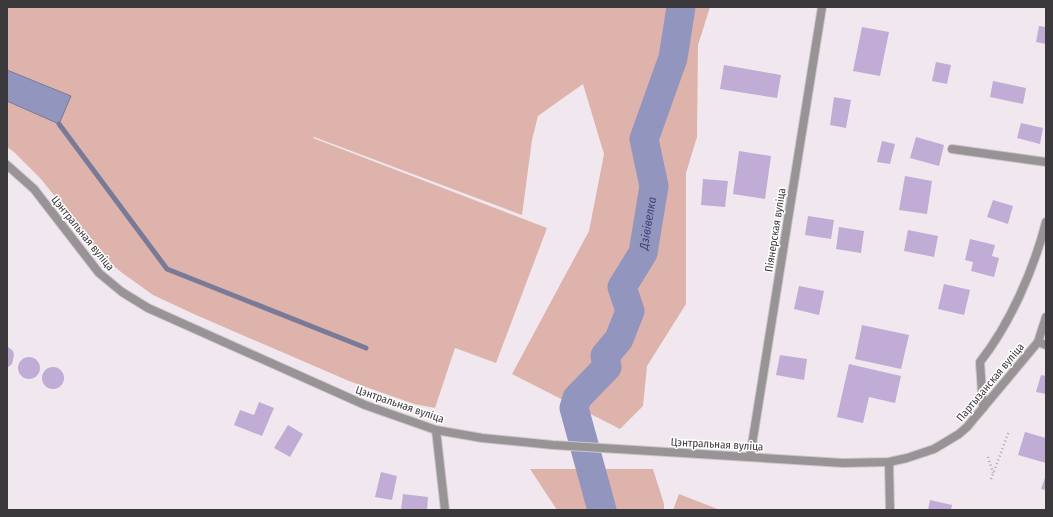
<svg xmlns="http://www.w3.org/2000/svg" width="1053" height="517" viewBox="0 0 1053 517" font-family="'Fira Sans Condensed',sans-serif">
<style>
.green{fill:#deb3ac}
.water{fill:#9296be;stroke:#787a97}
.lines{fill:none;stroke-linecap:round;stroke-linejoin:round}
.stream{stroke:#787a97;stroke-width:5}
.river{stroke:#9296be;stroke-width:29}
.building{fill:#c0acd4}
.service-casing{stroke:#cdc5cb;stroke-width:10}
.minor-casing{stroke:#cdc5cb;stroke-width:10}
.tertiary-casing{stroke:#cdc5cb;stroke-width:10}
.path{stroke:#a9a3a8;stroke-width:2.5;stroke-dasharray:1 3;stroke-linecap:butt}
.service{stroke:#989394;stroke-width:8}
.minor{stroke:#989394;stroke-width:8}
.tertiary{stroke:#989394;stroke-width:8}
.labels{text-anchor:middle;stroke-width:3;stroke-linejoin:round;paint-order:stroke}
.street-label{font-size:11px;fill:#3c393c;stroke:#fff}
.water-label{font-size:12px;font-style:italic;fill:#3e3f75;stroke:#fff}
</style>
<rect width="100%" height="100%" fill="#f1e8ef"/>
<g class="green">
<path d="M7,7H710L698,45L697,137L686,173V304L647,366L643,406L620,429L512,374L589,231L604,154L583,84L538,116L532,140L522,215L314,137L313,138L547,228L496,363L455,348L435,408L414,404L349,381L196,315L153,295L121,272L102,256L41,179L14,152L7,147Z"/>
<path d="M530,469H653L664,504V510H557Z"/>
<path d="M679,494L720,510H673Z"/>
</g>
<path class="water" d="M7,70L71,96L59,124L7,101Z"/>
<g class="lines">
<path class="stream" d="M59,124L167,269L366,348"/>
<path class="river" id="s1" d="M602,510L574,408L577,398L607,367L605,356L619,339L630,311L622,287L643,253L654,186L644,139L673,58L681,7"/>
</g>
<g class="building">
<path d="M1039,26L1046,27V44L1036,42Z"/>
<path d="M862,27L889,32L880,76L853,71Z"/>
<path d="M936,62L951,65L947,84L932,81Z"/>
<path d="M724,65L781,75L777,98L720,89Z"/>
<path d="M993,81L1026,88L1023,104L990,97Z"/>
<path d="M834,97L851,100L846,128L830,125Z"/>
<path d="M1021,123L1043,128L1040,144L1017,138Z"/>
<path d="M916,137L944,145L939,166L910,158Z"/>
<path d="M882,141L895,144L890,164L877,162Z"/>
<path d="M739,151L771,156L765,199L733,194Z"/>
<path d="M905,176L932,181L927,214L899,210Z"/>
<path d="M703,179L728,181L725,207L701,205Z"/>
<path d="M993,200L1013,206L1008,224L987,217Z"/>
<path d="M808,216L834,220L831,239L805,235Z"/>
<path d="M839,227L864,231L861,253L836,249Z"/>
<path d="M908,230L938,236L934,257L904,251Z"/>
<path d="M970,239L995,245L992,256L999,258L994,277L971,271L973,262L965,260Z"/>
<path d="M944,284L970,290L964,315L938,309Z"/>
<path d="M799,286L824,291L819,315L794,309Z"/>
<path d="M862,325L909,335L901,369L855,359Z"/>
<path d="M7,346L13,351L14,355L12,364L7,368Z"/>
<path d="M780,355L807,359L804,380L776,375Z"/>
<circle cx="29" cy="368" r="11"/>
<path d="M849,364L901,376L895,403L869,397L863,423L837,417Z"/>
<circle cx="53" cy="378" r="11"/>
<path d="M1041,375L1046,376V394L1036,392Z"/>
<path d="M259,402L274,408L262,436L234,425L240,410L254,415Z"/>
<path d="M288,425L303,434L290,457L274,448Z"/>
<path d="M1025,432L1046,438V463L1018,455Z"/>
<path d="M381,472L397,476L392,500L375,497Z"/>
<path d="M1046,475V490L1041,489Z"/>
<path d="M403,494L428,497L427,510H401Z"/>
<path d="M930,500L952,505L951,510H928Z"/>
</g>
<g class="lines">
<defs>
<g id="service">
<path d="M952,149L1046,162"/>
<path d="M983,408L980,362C1010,324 1034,269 1046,222"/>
</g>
<g id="minor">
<path d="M1038,342L1046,345"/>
<path d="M436,430L445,510"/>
<path d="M750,457L822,7"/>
</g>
<g id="tertiary">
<path d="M7,165L34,189L99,273L122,292L148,308L365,405L436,430L482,438L553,445L843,463L889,462L907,458L934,449L959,434L967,427L1038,342L1046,317"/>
<path d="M889,462L890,510"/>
</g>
</defs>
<use href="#service" class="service-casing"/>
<use href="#minor" class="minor-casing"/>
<use href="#tertiary" class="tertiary-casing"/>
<g class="path">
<path d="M988,457L993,473"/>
<path d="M991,479L1009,431"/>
</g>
<use href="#service" class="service"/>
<use href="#minor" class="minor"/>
<use href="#tertiary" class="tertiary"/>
</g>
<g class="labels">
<g class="street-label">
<text transform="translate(775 230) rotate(-81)" y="4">Піянерская вуліца</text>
<text transform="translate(83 233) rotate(51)" y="4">Цэнтральная вуліца</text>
<text transform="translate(990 382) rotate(-50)" y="4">Партызанская вуліца</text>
<text transform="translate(400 404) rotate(19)" y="4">Цэнтральная вуліца</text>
<text transform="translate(717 444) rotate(3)" y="4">Цэнтральная вуліца</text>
</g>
<g class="water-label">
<text dy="4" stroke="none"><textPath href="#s1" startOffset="318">Дзівівелка</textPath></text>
</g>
</g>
<rect width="1053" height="517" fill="none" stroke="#3c393c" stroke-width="16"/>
</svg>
